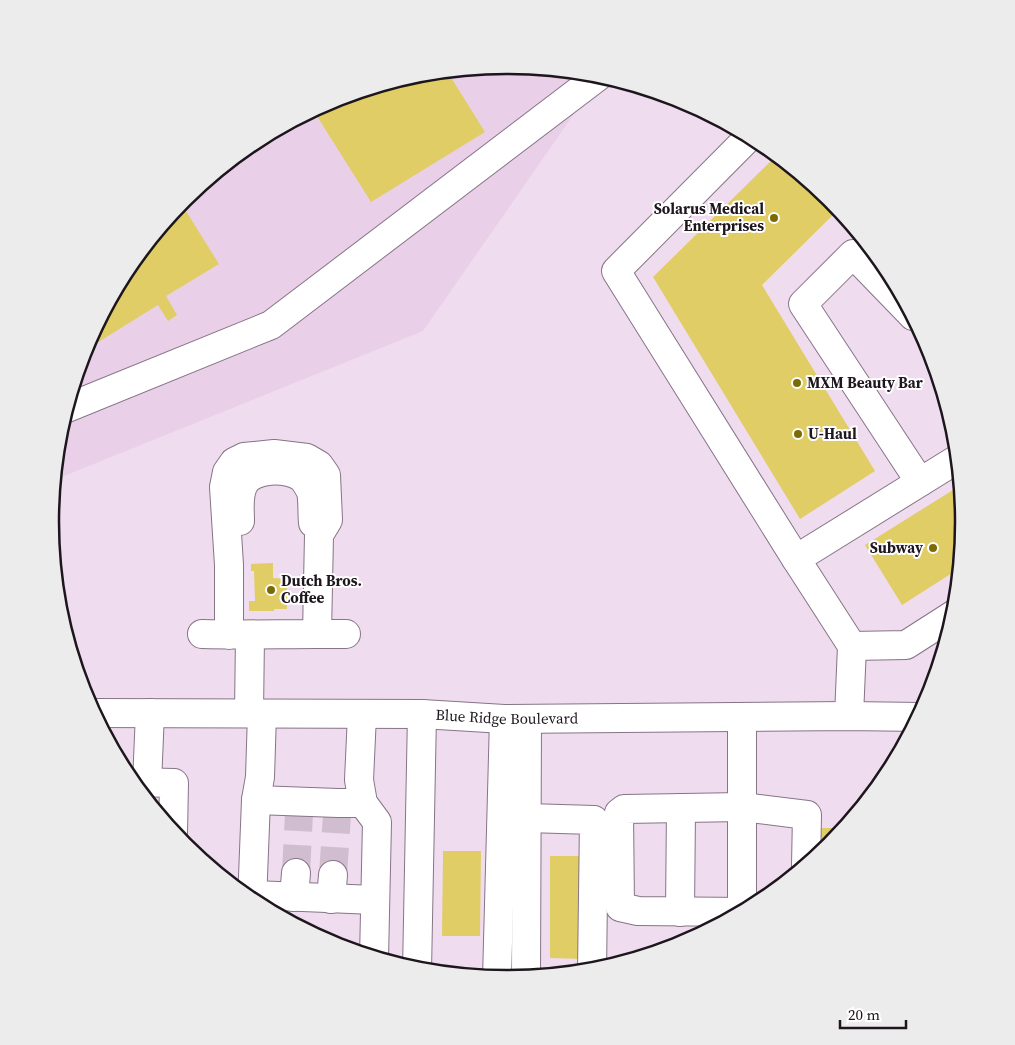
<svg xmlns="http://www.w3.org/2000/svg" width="1015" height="1045" viewBox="0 0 1015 1045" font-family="'Source Serif 4',serif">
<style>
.built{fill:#e9d0e8}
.building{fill:#e1cd65}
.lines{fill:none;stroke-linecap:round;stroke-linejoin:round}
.minor-tunnel{stroke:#d0bed0;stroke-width:28;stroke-dasharray:28 14;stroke-linecap:butt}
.minor-casing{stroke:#867586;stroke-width:30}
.major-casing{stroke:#867586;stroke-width:30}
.minor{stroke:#fff;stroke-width:28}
.major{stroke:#fff;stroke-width:28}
.poi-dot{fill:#7c6b05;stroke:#fff;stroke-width:2}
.labels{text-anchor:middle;stroke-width:4;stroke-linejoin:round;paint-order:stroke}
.poi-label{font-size:15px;font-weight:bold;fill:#1d161d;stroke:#fff;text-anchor:start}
.street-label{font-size:15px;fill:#1d161d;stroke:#fff}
.rim{fill:none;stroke:#1d161d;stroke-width:2.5}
</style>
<rect width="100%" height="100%" fill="#efdcef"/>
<path class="built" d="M508,65L601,75L423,331L54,480L59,433L85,347L127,268L184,199L254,142L333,100L419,74Z"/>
<g class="building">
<path d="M447,71L485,132L371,202L313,110L333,100L419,74Z"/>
<path d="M777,155L831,199L839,209L762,285L875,471L800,519L653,277Z"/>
<path d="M181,203L219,264L166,296L177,315L168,321L158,305L84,351L127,268Z"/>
<path d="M961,485L965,523L960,568L902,605L865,545Z"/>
<path d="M273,563V578L287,579V609H274V611H249V601H255L254,571H251V564Z"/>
<path d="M820,828H845L831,846L820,855Z"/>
<path d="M443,851H481L480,936H442Z"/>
<path d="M550,856H583V959L550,958Z"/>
<path d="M631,953L652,954V955L631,961Z"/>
</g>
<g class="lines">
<g class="minor-tunnel">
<path d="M296,873L299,813"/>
<path d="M333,875L337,815"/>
</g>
<defs>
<g id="minor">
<path d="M750,136L616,271L796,559L959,458"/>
<path d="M913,316L853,254L803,304L920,482"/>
<path d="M67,408L271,325L600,75"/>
<path d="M240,521C240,510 238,497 243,486C251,467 288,467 302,478C305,481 309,488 311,492C313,500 312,514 313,523"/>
<path d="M796,559L852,646L849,716"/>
<path d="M202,634C240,635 278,634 317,634L319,535L328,520L326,475L319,465L307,458L274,454L244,457L234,462L227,472L224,487L229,565V635"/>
<path d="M317,634H346"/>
<path d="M852,646L906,645L956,613"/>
<path d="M249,713L250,635"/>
<path d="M362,715L359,780L363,803L377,822L374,958"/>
<path d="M132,782L174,783L173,833"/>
<path d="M147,783L150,713"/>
<path d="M256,800L338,803H363"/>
<path d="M527,818L594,820L592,972"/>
<path d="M252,895L375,900"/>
<path d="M294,897L296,873"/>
<path d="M331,899L333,875"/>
<path d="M252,902L256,800L260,777L262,714"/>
<path d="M680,912L681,808"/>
<path d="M742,912V717"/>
<path d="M744,912L638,911L620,907L619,813L624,809L742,807L807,815L806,866"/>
<path d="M417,971L422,714"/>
<path d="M526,978L527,719"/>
<path d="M497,979L504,719"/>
</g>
<g id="major">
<path id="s1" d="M93,713L422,714L504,719L849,716L920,717"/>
</g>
</defs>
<use href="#minor" class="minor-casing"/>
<use href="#major" class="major-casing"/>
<use href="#minor" class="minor"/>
<use href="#major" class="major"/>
</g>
<g class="poi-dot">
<circle cx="774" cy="218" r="5"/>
<circle cx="797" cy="383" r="5"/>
<circle cx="798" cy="434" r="5"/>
<circle cx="933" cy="548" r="5"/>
<circle cx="271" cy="590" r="5"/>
</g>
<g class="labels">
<g class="poi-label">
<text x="764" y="214" text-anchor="end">Solarus Medical<tspan x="764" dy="17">Enterprises</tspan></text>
<text x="807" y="388">MXM Beauty Bar</text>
<text x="808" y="439">U-Haul</text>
<text x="923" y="553" text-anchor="end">Subway</text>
<text x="281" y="586">Dutch Bros.<tspan x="281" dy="17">Coffee</tspan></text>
</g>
<g class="street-label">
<text dy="5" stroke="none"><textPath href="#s1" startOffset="414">Blue Ridge Boulevard</textPath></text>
</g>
</g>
<path d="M0 0H1015V1045H0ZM59 522a448 448 0 1 1 896 0a448 448 0 1 1-896 0Z" fill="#edeced" fill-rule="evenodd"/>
<path class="rim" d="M59 522a448 448 0 1 1 896 0a448 448 0 1 1-896 0Z"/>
<path d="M840 1020v8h66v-8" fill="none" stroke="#1d161d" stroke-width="2.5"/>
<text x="848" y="1020" font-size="15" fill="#1d161d" stroke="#ffffff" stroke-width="4" paint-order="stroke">20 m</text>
</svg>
